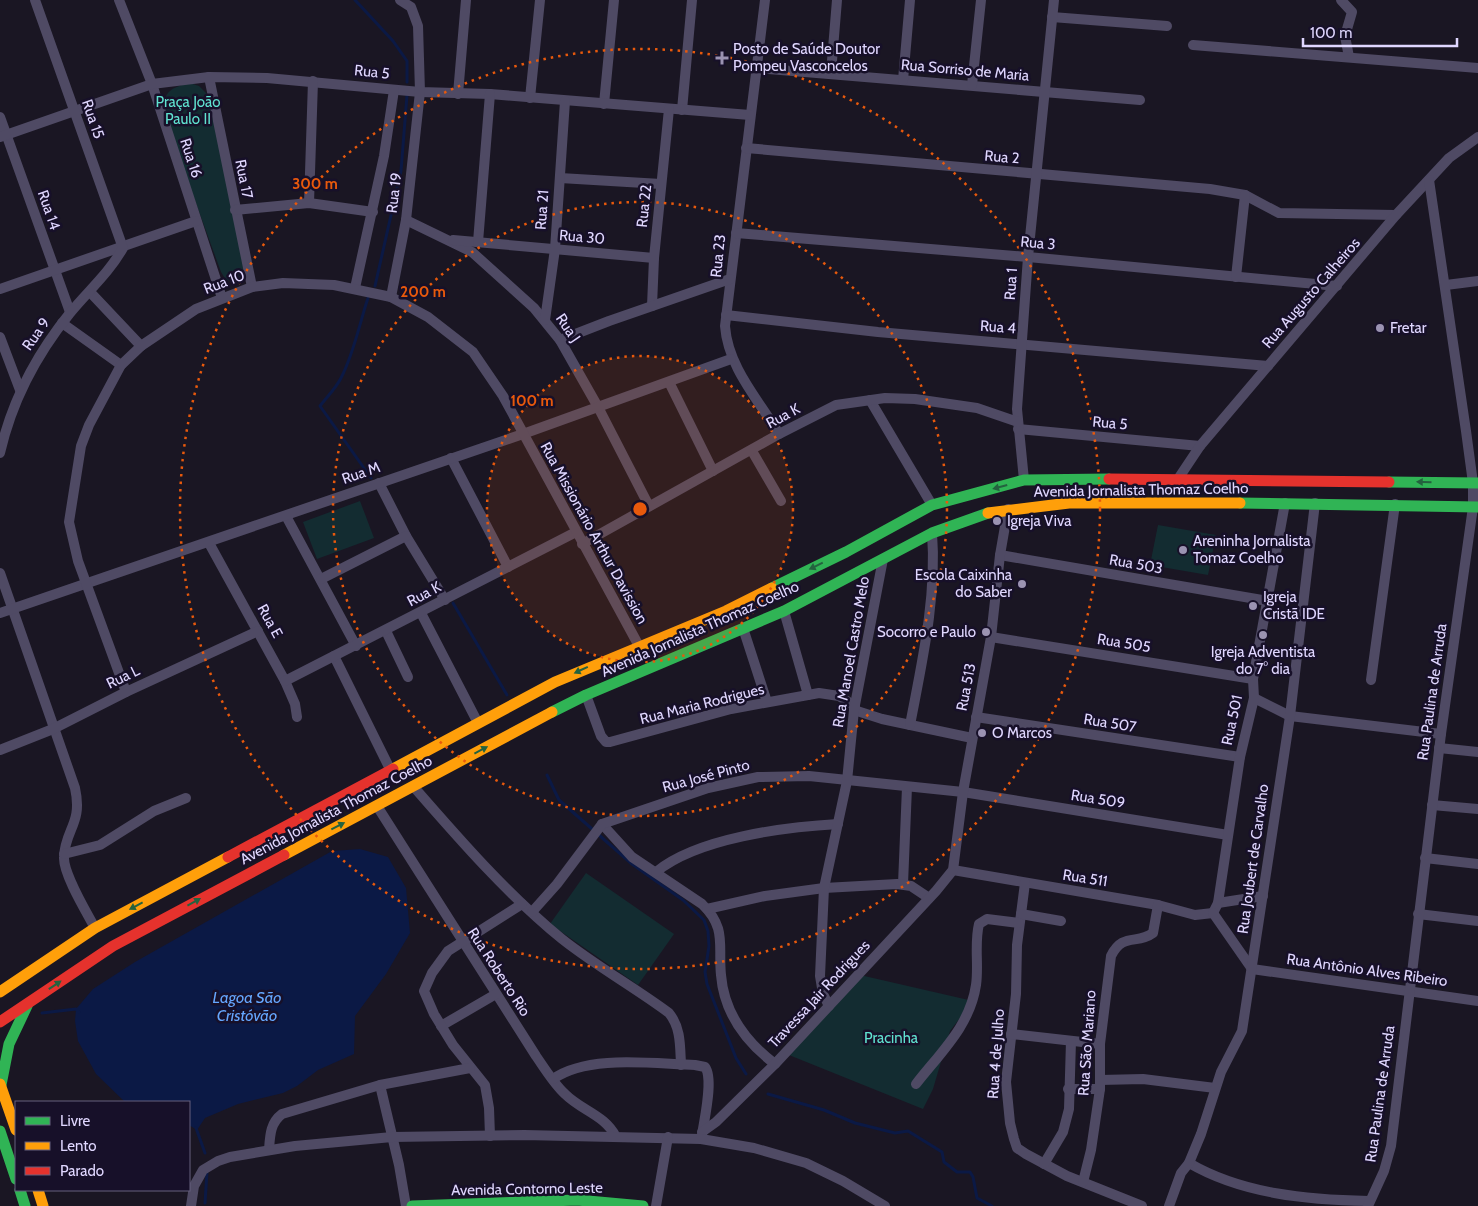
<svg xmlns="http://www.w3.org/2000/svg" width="1478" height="1206" viewBox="0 0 1478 1206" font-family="Cabin,sans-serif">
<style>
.green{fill:#132c31}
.water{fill:#0b1945}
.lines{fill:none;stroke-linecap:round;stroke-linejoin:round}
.stream{stroke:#0b1945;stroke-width:3}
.street{stroke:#4f4a64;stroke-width:10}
.fast{stroke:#30b455;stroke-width:11}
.slow{stroke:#ff9f0a;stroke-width:11}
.jam{stroke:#e5322d;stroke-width:11}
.oneway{fill:#24623f}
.ring{fill:none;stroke:#e8590c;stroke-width:2.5;stroke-dasharray:2.5 5}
.poi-dot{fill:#9b93b2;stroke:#171029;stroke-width:2}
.labels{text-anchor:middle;stroke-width:5;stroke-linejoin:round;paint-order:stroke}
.poi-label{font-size:15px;fill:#e0d7ff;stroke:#171029;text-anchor:start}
.street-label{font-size:15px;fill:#e0d7ff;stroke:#171029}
.park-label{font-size:15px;fill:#60e2d0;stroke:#171029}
.water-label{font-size:16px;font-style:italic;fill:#65a7ff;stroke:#171029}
.centre{fill:#e8590c;stroke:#171029;stroke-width:2.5}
.ring-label{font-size:15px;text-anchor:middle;font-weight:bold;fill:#e8590c;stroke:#171029;stroke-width:5;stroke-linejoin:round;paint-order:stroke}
</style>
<rect width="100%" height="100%" fill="#1a1623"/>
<g class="green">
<path d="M190,83L199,86L211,98L245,270L243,277L232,281L226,280L221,272L163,113C162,92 172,87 190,83Z"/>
<path d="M360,501L374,538L317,559L303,522Z"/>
<path d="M1158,525L1216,535L1208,575L1150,565Z"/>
<path d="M586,873L674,934L638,985L550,924Z"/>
<path d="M860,975L973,1001L950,1031L933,1089L923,1109L784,1053Z"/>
</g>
<path class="water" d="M360,849L388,857L406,888L410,933L386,974L355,1016L354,1054L318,1070L297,1086L283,1093L238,1104L205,1118L197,1130L189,1125V1102H125L96,1074L78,1041L75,1021L76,1009L93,989L135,962L332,851Z"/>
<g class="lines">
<g class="stream">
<path d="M355,0L393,41L407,61V82"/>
<path d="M375,286L401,171L407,95"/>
<path d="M368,298C359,325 354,353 341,378C336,388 327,397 320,406L371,478"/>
<path d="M453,603L507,695"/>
<path d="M547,775L559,800L632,864L683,900L704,920L708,931L709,946L705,972L707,984L736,1058L746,1074"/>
<path d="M42,1013L76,1009L79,1012"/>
<path d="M768,1094L824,1110L855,1123L895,1133L908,1131L942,1152L944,1162L957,1172H970L973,1177L977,1198L992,1206"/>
<path d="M196,1128L205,1153"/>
<path d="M205,1203L207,1172"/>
</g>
<g class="street">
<path d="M119,0L152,84L222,298"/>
<path d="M765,0L725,326C728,367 758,399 779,434"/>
<path d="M1341,0L1352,12L1345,36L1349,57"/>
<path d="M1052,17L1167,26"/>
<path d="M1193,45L1478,68"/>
<path d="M757,68L1140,100"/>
<path d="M831,73L837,0"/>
<path d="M209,77L252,287"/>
<path d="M903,80L910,0"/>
<path d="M972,85L981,0"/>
<path d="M458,94L466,0"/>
<path d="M530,98L540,0"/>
<path d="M604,104L614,0"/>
<path d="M682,110L692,0"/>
<path d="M0,117L70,312"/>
<path d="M0,137L152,84L209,77L267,78L420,92L490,94L750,115"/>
<path d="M746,148L1210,189L1245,195L1279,213L1396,215"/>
<path d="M560,178L661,184"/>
<path d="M309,203L313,81"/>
<path d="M235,210L309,203L373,212"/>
<path d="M406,220L472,252L534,308L560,340L598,407L649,506"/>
<path d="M736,233L1028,257L1337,286"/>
<path d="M453,240L654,258"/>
<path d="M478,242L490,94"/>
<path d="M1236,277L1245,195"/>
<path d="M1446,285L1478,281"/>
<path d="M355,288L384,156L394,90"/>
<path d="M0,289L196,221"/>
<path d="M90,292L141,346"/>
<path d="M391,297L406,220L420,92L418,26L411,7L400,0"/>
<path d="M652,306L654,258L669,109"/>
<path d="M726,315L878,332L1268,366"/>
<path d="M545,320L555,249L565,101"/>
<path d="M62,323L121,365"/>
<path d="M0,337L20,390"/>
<path d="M560,340L609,321L730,279"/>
<path d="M669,382L713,471"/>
<path d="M870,400L932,505"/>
<path d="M1018,429L1200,446"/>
<path d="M752,451L781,501"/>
<path d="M0,453C12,400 36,355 70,313C88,291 109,273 123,248L35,0"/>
<path d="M451,458L508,567"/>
<path d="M1178,479L1200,446L1396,215L1449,158L1478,137"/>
<path d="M1024,480L1017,409L1028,257L1054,0"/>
<path d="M379,483L406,536L445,600"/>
<path d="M286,516L356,646"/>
<path d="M209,543L285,681L295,704L297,717"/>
<path d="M582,544L779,434L836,405L885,398L915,399L977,408L1018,422"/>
<path d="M1000,555L1268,601"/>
<path d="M0,573L75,788C83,824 65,829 64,857C63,874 87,913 95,928"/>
<path d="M321,579L406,536"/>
<path d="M784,611L808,695"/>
<path d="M0,613L523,434L731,359"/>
<path d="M421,613L478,723"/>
<path d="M743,628L767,702"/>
<path d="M386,631L408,677"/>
<path d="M991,637L1253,679"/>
<path d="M334,656L390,769"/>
<path d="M1371,680L1395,504"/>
<path d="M285,681L576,532"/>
<path d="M126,692L78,561L69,522L81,446L89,425L121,365L141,346L196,309L252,287L283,283L334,285L391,297L428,317L473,352L503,396L639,646"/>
<path d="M586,695L601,736L606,742H610L731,709L819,693L839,696L855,706"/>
<path d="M1254,698L1290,716L1441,734"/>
<path d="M854,710L882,719L972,738"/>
<path d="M976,717L1240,757"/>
<path d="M910,725C922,662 937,597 932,533"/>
<path d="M1439,748L1478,752"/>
<path d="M0,750L53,729L126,692L258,631"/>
<path d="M413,786C460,840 507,894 562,939C596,966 634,987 669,1013C681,1028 680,1045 681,1065"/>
<path d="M1432,805L1478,809"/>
<path d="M377,806L536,1056C545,1069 554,1084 565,1094C582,1111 605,1115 616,1137"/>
<path d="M602,824L632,857L702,904C727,928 718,945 721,975C724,1012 746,1042 775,1064"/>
<path d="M64,854L100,845L154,811L186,798"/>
<path d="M1425,858L1478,864"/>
<path d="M953,870L1158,905L1195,915L1213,913"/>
<path d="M656,872C697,838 785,827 838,824"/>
<path d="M1025,883L1017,945L1016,994L1006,1082L1010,1123L1014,1139L1017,1148L1026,1154L1067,1176L1142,1206"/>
<path d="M903,884L907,787"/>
<path d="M1218,903L1263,896"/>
<path d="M707,909L765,896L824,888L897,884L911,886L929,898"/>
<path d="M532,912L557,884L602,824L708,788L758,777L809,776L963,792L1228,835"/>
<path d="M1213,913L1218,903L1240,757L1254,698L1253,679L1285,503"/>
<path d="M1213,913L1252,969L1478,1001"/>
<path d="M1021,914L1061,921"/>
<path d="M1418,914L1478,921"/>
<path d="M829,1006L823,994L820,976L824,888L847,781L854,710L883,559"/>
<path d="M441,1026L496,994"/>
<path d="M1011,1034L1100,1044"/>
<path d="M553,1079C588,1054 654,1064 695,1065L705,1067C714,1079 704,1120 702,1135"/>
<path d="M1100,1080L1143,1079L1215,1088"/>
<path d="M916,1084C940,1053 970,1026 976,985C979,965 974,944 979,924L987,919L1019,923"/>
<path d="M380,1085L399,1165L406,1206"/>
<path d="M1068,1089H1100"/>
<path d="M702,1132L716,1122L775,1064L936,891L953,870L963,792L991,637L1000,555L1008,509"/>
<path d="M490,1136L489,1108L485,1085L453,1045L434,1014L424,991L432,973L448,951L522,904"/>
<path d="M269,1150C270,1136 270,1123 282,1114L380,1085L470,1068"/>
<path d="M1189,1163C1242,1194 1308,1200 1369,1201"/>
<path d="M1044,1164L1063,1132L1069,1109L1071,1041"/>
<path d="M1083,1182L1091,1150L1100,1089V1044L1111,956C1123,932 1137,945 1153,933L1158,905"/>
<path d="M191,1206L194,1186L203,1170L218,1161L230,1157L295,1146L392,1137L524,1135L701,1139L754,1148L806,1163L843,1181L885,1206"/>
<path d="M656,1206L668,1137"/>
<path d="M1169,1206L1181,1173L1189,1163L1201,1134L1221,1072L1242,1031L1290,716L1315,503"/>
<path d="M1368,1206L1384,1171L1391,1146L1441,734L1473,507V483L1466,431L1429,180"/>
</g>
<g class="fast">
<path d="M1389,482L1478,483"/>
<path d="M1240,503L1478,507"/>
<path d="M772,588L846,552L932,505L1024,480L1109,479"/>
<path d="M552,712L586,695L784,611L932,533L988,513"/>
<path d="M1,1085L9,1044L27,1006"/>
<path d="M0,1131L16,1179"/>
<path d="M20,1190L25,1206"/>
<path d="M412,1206L577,1200L643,1206"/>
</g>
<g class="slow">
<path d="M988,513L1069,503H1240"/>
<path d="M393,769L555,682L726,611L772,588"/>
<path d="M284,855L552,712"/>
<path d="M0,992L95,928L228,857"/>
<path d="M0,1084L16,1130"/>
<path d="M38,1190L43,1206"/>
</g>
<g class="jam">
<path d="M1109,479L1389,482"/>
<path d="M228,857L393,769"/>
<path d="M0,1022L113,946L284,855"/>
</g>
</g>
<defs><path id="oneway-solid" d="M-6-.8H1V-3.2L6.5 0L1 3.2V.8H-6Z" transform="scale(1.25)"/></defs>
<g class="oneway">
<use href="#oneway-solid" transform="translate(1424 482) rotate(-179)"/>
<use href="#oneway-solid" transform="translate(1000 487) rotate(165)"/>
<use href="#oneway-solid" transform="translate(816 566) rotate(154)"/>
<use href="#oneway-solid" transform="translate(581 670) rotate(155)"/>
<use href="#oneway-solid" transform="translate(481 750) rotate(-28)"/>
<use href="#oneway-solid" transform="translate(338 826) rotate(-27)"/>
<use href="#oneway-solid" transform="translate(194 902) rotate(-29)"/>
<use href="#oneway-solid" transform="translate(136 906) rotate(152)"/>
<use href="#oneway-solid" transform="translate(55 985) rotate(-34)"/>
</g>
<circle cx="640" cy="509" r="153" fill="#e8590c" fill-opacity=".12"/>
<g class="ring">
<circle cx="640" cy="509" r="153"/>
<circle cx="640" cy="509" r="307"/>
<circle cx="640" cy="509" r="460"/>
</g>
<g class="poi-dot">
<path d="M719.5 50.5h5v5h5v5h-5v5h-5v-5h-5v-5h5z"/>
<circle cx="1380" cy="328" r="5"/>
<circle cx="997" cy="521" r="5"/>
<circle cx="1183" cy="550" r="5"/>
<circle cx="1022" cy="584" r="5"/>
<circle cx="1253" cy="606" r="5"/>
<circle cx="986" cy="632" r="5"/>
<circle cx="1263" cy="635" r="5"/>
<circle cx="982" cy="733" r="5"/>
</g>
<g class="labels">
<g class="poi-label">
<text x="733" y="54">Posto de Saúde Doutor<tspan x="733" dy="17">Pompeu Vasconcelos</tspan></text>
<text x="1390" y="333">Fretar</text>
<text x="1007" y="526">Igreja Viva</text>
<text x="1193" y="546">Areninha Jornalista<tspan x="1193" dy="17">Tomaz Coelho</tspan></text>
<text x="1012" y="580" text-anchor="end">Escola Caixinha<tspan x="1012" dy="17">do Saber</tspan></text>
<text x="1263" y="602">Igreja<tspan x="1263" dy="17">Cristã IDE</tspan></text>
<text x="976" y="637" text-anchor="end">Socorro e Paulo</text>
<text x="1263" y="657" text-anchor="middle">Igreja Adventista<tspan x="1263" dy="17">do 7° dia</tspan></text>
<text x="992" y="738">O Marcos</text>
</g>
<g class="street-label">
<text transform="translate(965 70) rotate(5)" y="5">Rua Sorriso de Maria</text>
<text transform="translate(372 72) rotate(6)" y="5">Rua 5</text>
<text transform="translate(93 119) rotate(71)" y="5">Rua 15</text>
<text transform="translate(1002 157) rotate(5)" y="5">Rua 2</text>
<text transform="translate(191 158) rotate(72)" y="5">Rua 16</text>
<text transform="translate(244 179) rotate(79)" y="5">Rua 17</text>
<text transform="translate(394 193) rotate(-83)" y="5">Rua 19</text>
<text transform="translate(644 206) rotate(-84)" y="5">Rua 22</text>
<text transform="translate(49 210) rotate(71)" y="5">Rua 14</text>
<text transform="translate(542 210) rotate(-86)" y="5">Rua 21</text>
<text transform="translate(582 237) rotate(5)" y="5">Rua 30</text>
<text transform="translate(1038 243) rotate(5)" y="5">Rua 3</text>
<text transform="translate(718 256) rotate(-84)" y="5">Rua 23</text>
<text transform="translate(224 282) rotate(-21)" y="5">Rua 10</text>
<text transform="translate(1011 284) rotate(-86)" y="5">Rua 1</text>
<text transform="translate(1311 293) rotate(-49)" y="5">Rua Augusto Calheiros</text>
<text transform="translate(998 327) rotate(4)" y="5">Rua 4</text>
<text transform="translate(568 328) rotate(56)" y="5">Rua J</text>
<text transform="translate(36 334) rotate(-55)" y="5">Rua 9</text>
<text transform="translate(783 416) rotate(-28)" y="5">Rua K</text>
<text transform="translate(1110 423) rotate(5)" y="5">Rua 5</text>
<text transform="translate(361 473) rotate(-19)" y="5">Rua M</text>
<text transform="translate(1141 490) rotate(-1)" y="5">Avenida Jornalista Thomaz Coelho</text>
<text transform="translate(594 533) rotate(61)" y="5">Rua Missionário Arthur Davission</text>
<text transform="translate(1136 564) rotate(10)" y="5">Rua 503</text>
<text transform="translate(424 594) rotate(-28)" y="5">Rua K</text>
<text transform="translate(270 621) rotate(61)" y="5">Rua E</text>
<text transform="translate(700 629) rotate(-24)" y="5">Avenida Jornalista Thomaz Coelho</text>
<text transform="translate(1124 643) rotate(9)" y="5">Rua 505</text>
<text transform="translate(851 652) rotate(-80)" y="5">Rua Manoel Castro Melo</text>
<text transform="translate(123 677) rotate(-26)" y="5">Rua L</text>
<text transform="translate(966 687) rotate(-79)" y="5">Rua 513</text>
<text transform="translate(1432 692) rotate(-82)" y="5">Rua Paulina de Arruda</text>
<text transform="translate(702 704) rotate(-14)" y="5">Rua Maria Rodrigues</text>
<text transform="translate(1232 720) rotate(-78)" y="5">Rua 501</text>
<text transform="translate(1110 723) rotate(9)" y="5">Rua 507</text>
<text transform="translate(706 776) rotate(-15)" y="5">Rua José Pinto</text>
<text transform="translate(1098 799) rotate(9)" y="5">Rua 509</text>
<text transform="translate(336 810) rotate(-28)" y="5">Avenida Jornalista Thomaz Coelho</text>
<text transform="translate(1253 859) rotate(-82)" y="5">Rua Joubert de Carvalho</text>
<text transform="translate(1085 878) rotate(9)" y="5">Rua 511</text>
<text transform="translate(1367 970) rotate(8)" y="5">Rua Antônio Alves Ribeiro</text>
<text transform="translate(499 972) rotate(57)" y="5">Rua Roberto Rio</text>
<text transform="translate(819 994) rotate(-47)" y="5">Travessa Jair Rodrigues</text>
<text transform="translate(1087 1043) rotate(-86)" y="5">Rua São Mariano</text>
<text transform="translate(996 1054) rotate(-86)" y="5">Rua 4 de Julho</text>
<text transform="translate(1380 1094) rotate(-82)" y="5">Rua Paulina de Arruda</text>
<text transform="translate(527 1189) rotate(-1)" y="5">Avenida Contorno Leste</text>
</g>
<g class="park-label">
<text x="188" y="107">Praça João<tspan x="188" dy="17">Paulo II</tspan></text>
<text x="891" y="1043">Pracinha</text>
</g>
<g class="water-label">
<text x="247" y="1003">Lagoa São<tspan x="247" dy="18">Cristóvão</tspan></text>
</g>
</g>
<circle cx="640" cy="509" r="8" class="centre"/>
<g class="ring-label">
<text x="315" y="189">300 m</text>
<text x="423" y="297">200 m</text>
<text x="532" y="406">100 m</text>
</g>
<rect x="15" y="1101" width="175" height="90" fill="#171029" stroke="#67607f"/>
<rect x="25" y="1117" width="25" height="8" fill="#30b455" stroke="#67607f"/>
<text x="60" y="1126" font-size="15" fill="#e0d7ff">Livre</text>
<rect x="25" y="1142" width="25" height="8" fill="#ff9f0a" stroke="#67607f"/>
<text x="60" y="1151" font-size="15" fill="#e0d7ff">Lento</text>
<rect x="25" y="1167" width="25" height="8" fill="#e5322d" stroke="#67607f"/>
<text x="60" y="1176" font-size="15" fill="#e0d7ff">Parado</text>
<path d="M1303 38v8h154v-8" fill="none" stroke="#e0d7ff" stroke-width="2.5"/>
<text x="1310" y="38" font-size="15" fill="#e0d7ff" stroke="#171029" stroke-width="4" paint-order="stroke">100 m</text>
</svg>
